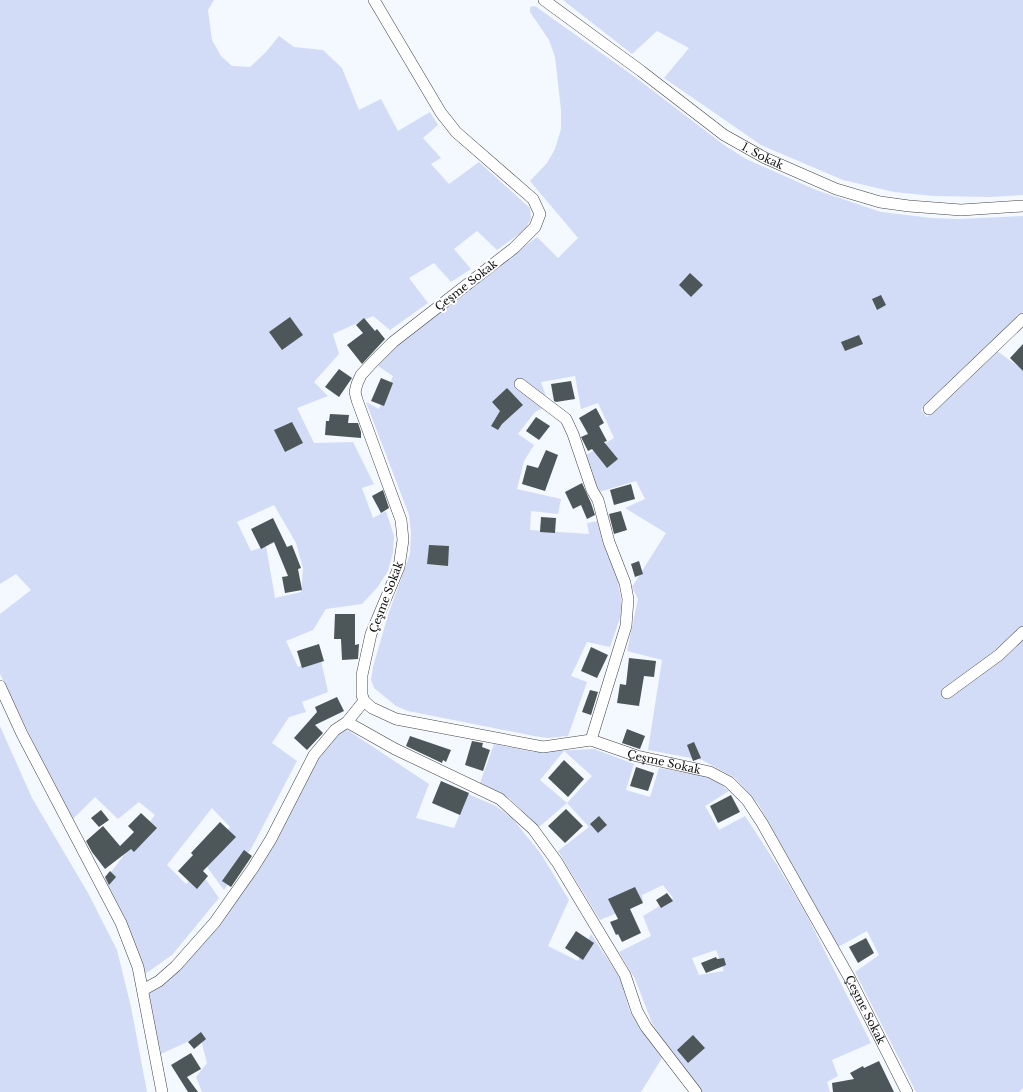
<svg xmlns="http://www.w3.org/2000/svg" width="1023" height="1092" viewBox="0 0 1023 1092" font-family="'Libre Baskerville',serif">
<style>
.farmland{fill:#d3dcf6;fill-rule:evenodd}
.building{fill:#4d5759}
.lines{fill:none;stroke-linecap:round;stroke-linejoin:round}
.minor-casing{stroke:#434343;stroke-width:12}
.minor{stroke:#fff;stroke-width:11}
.labels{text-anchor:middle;stroke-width:4;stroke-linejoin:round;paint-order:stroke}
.street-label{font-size:11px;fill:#101010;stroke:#fff}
</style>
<rect width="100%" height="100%" fill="#f4f8ff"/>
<g class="farmland">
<path d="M0,0H214L208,10L212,40L221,56L232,66L250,67L266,52L279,36L294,47L323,50L342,68L359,110L381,99L398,131L430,112L438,125L423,138L441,158L431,164L449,184L479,162L530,208L531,218L526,229L497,250L477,231L454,249L471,269L451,282L434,263L409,278L428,303L390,330L373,316L333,334L339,354L314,382L328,396L297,408L314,443L353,442L374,484L362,488L373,518L386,511L394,536L393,552L388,571L377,588L362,604L326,609L313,630L286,641L298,667L320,656L328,692L302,702L306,712L289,717L272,743L297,761L252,847L224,890L204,863L230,827L212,808L167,865L186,884L200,871L219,898L172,955L145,974L125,918L104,881L155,815L139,802L118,819L95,797L71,821L0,674V614L31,590L16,574L0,584ZM274,505L296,543L303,568L301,592L275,598L266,546L251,551L237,522Z"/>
<path d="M563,0H1023V195L990,197L933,196L894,192L843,180L761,145L664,78L689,48L657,31L632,54Z"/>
<path d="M535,6L635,77L724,145L746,159L816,190L881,212L932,218L959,219L1023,216V312L921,410L927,417L997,351L1023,370V1088L1019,1092H916L855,972L879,955L867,931L838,947L759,805L735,778L702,760L648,750L662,660L627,651L638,599L632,587L666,533L625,508L645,499L636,481L599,492L583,457L614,438L598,403L581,409L575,376L541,382L549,405L535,412L518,434L534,445L524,461L517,489L561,499L558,514L531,511L530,530L589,534L587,523L598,521L617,577L621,599V615L610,647L587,642L571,676L587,682L568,736L548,738L534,736L408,711L396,706L374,688L371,680L373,667L388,615L410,554L411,532L409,515L366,402L379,409L393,376L378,366L401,342L537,237L558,258L578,238L530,181L547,163L555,149L561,129V110L555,57L549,40L530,12V7Z"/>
<path d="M0,726L32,798L88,893L117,950L131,1007L147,1092H0Z"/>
<path d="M343,727L429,784L416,818L454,828L468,794L496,806L513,819L541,854L569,900L548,946L578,961L591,934L620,978L630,1012L662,1058L641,1092H202L196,1077L207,1063L200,1036L161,1054L148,993L217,920L301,779Z"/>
<path d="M494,744L534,752L594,749L634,764L626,790L650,797L659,768L704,776L715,780L729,791L705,806L719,830L745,816L777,865L805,912L871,1043L832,1060L838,1076L827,1082L830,1092H702L661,1037L652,1023L635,979L619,952L651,936L643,916L673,898L663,885L642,895L643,902L600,920L558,851L589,827L567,803L539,827L508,797L480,783ZM564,751L592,776L567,803L540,780ZM716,950L724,971L699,975L692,958Z"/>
</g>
<g class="building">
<path d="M690,273L703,285L691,297L679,285Z"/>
<path d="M881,295L886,305L877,310L872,299Z"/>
<path d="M290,317L303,335L282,350L269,332Z"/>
<path d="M364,318L375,331L377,329L385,339L362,364L347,345L363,333L356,325Z"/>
<path d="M859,335L863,344L845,351L841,342Z"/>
<path d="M1023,344V371L1010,358Z"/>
<path d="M339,369L352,378L339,397L325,387Z"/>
<path d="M381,378L393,383L384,406L371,401Z"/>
<path d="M571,381L575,399L556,402L554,401L551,384Z"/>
<path d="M507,388L523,405L502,424L498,430L491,426L500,411L492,402Z"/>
<path d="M596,408L604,423L599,426L607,441L604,442L618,459L607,468L592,449L588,451L581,437L588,434L579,418Z"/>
<path d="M330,414L349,415L348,423H358L361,432V438L325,435L326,421H329Z"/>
<path d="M536,417L550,426L539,440L526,431Z"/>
<path d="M292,422L303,443L285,452L274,430Z"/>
<path d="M546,450L558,455L545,491L522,484L527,465L538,468Z"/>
<path d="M582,483L591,503L595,515L587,519L581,505L573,509L565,492Z"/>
<path d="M631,484L635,499L614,505L610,490Z"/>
<path d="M383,490L389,508L381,513L372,496Z"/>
<path d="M621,511L627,530L614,534L609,514Z"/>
<path d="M541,517L556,518L555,533L540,532Z"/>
<path d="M273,518L287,547L292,545L301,568L298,569L302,590L285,593L282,577L288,576L274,542L261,549L251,529Z"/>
<path d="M429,545L449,546L448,566L427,564Z"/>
<path d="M639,561L643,574L635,577L631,564Z"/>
<path d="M335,614H355V645L359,644L358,659L342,660L341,639H334Z"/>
<path d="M319,644L324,661L302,668L297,651Z"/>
<path d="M591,647L608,655L597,678L581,671Z"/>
<path d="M629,658L656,661L654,677L644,676L639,706L617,703L620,684L626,685Z"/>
<path d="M590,690L598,692L591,715L582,712Z"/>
<path d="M337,697L344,711L315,725L323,733L307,750L294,738L317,712L315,707Z"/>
<path d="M627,729L645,736L640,749L622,743Z"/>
<path d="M410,736L451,750L446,762L443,760L442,763L406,746Z"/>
<path d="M472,741L483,743L482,747L490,750L483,771L465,765Z"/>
<path d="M694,742L701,758L693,761L687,745Z"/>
<path d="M564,760L584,779L568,797L548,778Z"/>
<path d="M636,767L654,773L648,791L630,786Z"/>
<path d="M441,781L469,793L460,815L432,803Z"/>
<path d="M731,795L740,812L718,823L710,806Z"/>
<path d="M566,809L583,826L565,843L548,826Z"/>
<path d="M101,810L109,820L99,827L91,818Z"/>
<path d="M141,813L157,828L134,852L131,849L105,869L92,852L86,841L103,826L120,846L134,832L128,826Z"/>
<path d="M599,816L607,825L598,833L590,824Z"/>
<path d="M220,822L236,837L203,871L208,876L197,889L178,871L193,855L191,853Z"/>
<path d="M244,850L252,856L231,887L222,881Z"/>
<path d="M110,871L116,877L109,885L105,877Z"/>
<path d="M635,887L643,903L630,909L641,933L622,942L618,934L616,935L610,922L618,919L608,899Z"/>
<path d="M667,893L673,901L661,908L656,900Z"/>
<path d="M576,931L594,943L583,960L565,948Z"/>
<path d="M866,938L874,953L858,963L849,947Z"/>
<path d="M716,957L717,959L724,958L726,965L706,973L701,963Z"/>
<path d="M201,1032L206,1039L194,1049L188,1042Z"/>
<path d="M693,1035L705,1048L688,1063L677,1050Z"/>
<path d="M191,1053L201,1069L187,1077L198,1092H188L171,1065Z"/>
<path d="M879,1061L894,1092H833L832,1083L854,1079L850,1073L863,1066L864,1068Z"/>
</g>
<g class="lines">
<defs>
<g id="minor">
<path id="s1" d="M374,0L441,113L449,123L456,132L533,199L540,214L535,227L514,248L393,342L373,362L361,375L357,384L355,392L357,400L401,520L403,540L399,567L371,634L362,675V695L364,701L372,708L396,719L543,747L591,740L637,756L710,772L729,782L747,800L762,823L849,977L907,1092"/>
<path id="s2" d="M544,0L641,71L724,135L765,158L836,189L880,202L909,206L961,210L1023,206"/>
<path d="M520,384L566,419L573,434L592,490L598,500L609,542L625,583L628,599L626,626L591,740"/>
<path d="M929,409L1023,319"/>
<path d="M0,686L22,734L121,923L138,967L162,1092"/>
<path d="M947,693L999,655L1023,632"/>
<path d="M347,722L395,749L500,799L533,829L557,862L625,975L637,1011L646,1027L696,1092"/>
<path d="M143,990L159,981L176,966L215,922L253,868L271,839L314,755L335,730L347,722L364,701"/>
</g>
</defs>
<use href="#minor" class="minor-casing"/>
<use href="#minor" class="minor"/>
</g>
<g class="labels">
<g class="street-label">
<text dy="4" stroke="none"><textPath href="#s2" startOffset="269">1. Sokak</textPath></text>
<text transform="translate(466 285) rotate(-38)" y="4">Çeşme Sokak</text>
<text transform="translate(386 597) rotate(-69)" y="4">Çeşme Sokak</text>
<text dy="4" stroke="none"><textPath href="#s1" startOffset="1171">Çeşme Sokak</textPath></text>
<text dy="4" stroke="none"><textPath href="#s1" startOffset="1506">Çeşme Sokak</textPath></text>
</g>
</g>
</svg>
